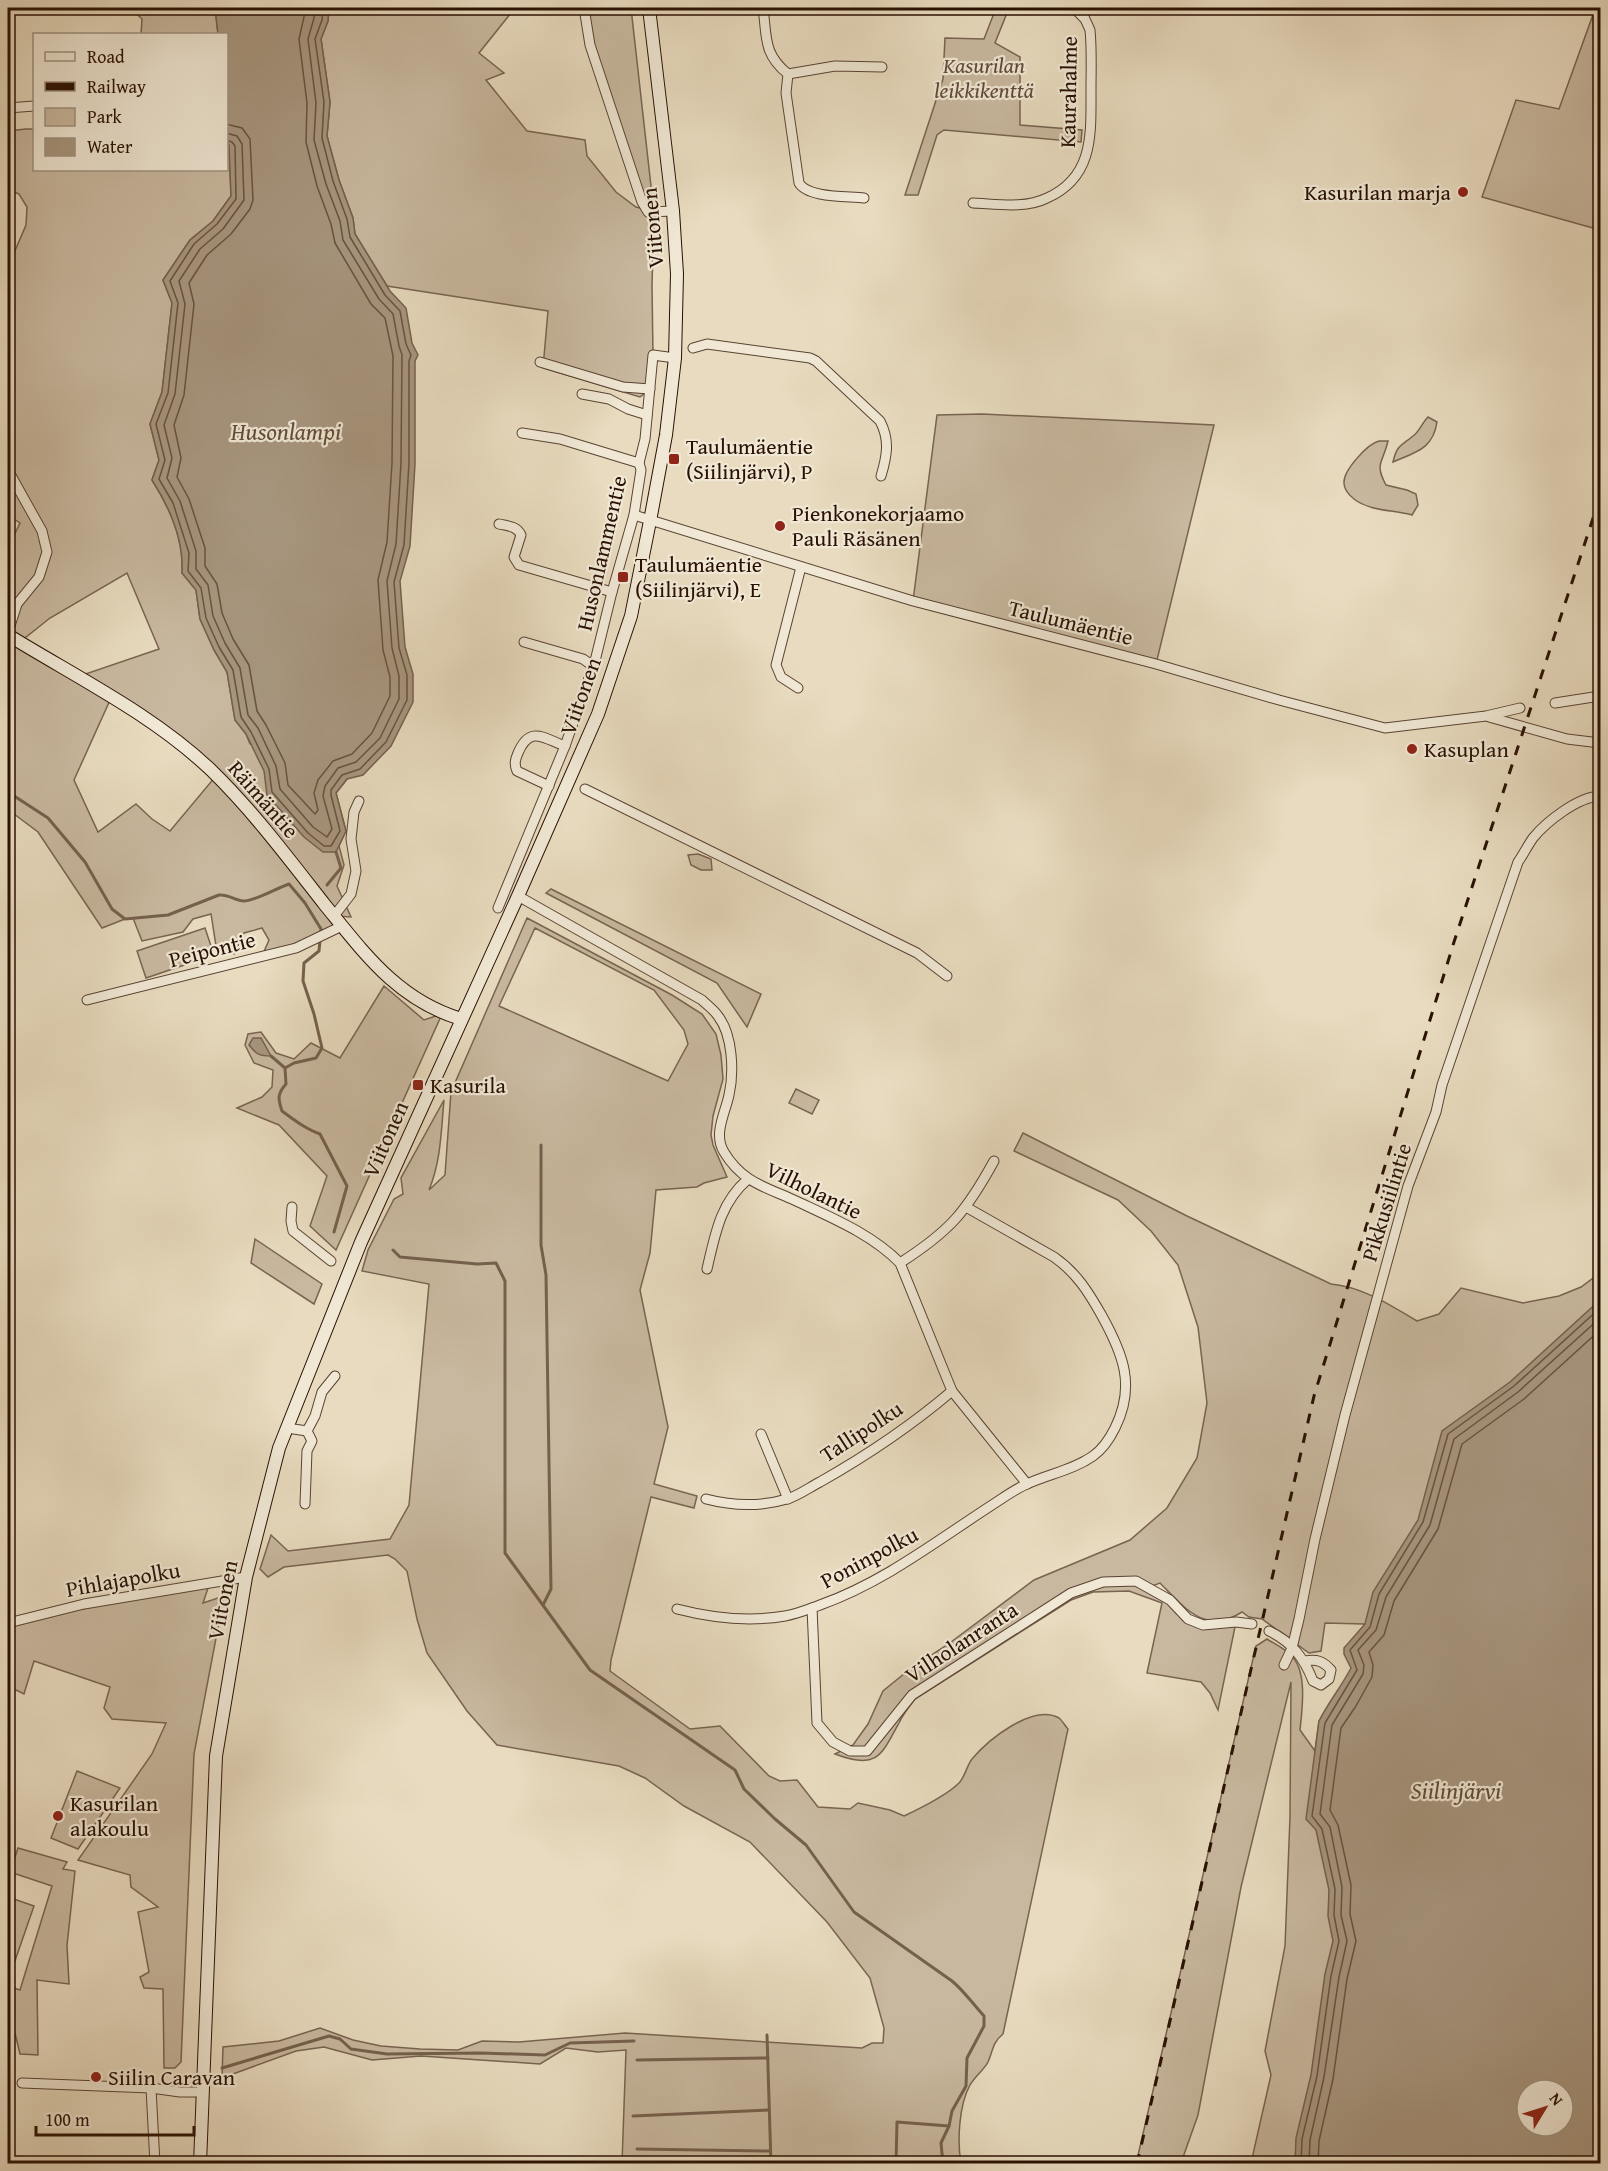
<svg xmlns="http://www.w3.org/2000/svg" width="1608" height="2171" viewBox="0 0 1608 2171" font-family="'Gentium Book Plus',serif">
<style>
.green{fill:#c8b89f;stroke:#786451;stroke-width:1.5;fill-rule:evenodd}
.water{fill:#a7967f;stroke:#75604d;stroke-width:1.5;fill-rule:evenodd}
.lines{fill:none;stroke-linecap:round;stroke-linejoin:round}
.shore{stroke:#685341;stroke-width:1.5}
.stream{stroke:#75604d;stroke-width:3}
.street-casing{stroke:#594332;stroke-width:11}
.secondary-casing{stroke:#291003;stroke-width:14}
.street{stroke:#f0e8d5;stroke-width:9}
.secondary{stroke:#f0e8d5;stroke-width:12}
.rail{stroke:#291003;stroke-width:3;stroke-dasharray:10 10;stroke-linecap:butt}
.poi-dot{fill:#8f2418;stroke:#f0e8d5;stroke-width:2}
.labels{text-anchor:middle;stroke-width:4.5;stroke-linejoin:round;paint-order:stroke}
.park-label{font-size:22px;font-style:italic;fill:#614b3a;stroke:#f0e8d5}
.street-label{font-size:22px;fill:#291003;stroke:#f0e8d5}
.poi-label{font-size:22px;fill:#291003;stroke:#f0e8d5;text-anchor:start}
.water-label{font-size:24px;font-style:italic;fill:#624c3b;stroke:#f0e8d5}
</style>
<rect width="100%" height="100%" fill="#e8dbbf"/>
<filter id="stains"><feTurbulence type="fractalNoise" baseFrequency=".00333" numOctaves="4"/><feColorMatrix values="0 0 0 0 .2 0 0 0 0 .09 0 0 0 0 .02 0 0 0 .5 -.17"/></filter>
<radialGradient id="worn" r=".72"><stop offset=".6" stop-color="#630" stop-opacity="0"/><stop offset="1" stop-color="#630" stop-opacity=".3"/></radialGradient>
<g class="green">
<path d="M130,8H215L218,34H141L142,19Z"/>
<path d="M329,8H515L479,53L504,73L486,80L527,131L585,140L587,156L616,192L636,207L644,209L590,45L584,8H631L654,213L649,212L654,218L652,285L653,355L650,389L640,397L543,368L548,311L387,286L355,234L353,218L339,180L327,136L330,102L321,39L328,21Z"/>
<path d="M996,8H1009L995,43L1020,57V125L1082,130L1081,142L944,130L937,135L918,195H905L943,79L945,38L984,39Z"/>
<path d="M1593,8H1600V230L1482,197L1516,100L1559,109L1595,9Z"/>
<path d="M26,129H34V170H226L227,137L229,145L231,196L213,221L190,240L163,280L172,303L162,392L150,424L159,460L152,480C170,508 184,539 182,573L196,590L200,619L214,650L227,672L235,720L246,734L250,744L347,779L336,793L346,831L339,846L344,865L337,886L351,917L335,916L342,926L262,956L269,940L262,928L244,933L234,954L216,946L211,914L193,919L183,932L142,941L133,918L125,919L102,928L38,832L10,811L8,814V548L20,523L8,515V267L26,225L27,207L19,194L8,189V131ZM127,573L159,649L77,677L20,642L50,618ZM111,698L216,776L170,831L152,819L136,804L98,832L74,780Z"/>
<path d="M982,414L1214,425L1156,664L913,601L937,415Z"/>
<path d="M1428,417L1437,422C1433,449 1416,452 1393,462C1397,445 1400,447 1413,436C1419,432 1422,423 1428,417Z"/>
<path d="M1388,441C1383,463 1374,463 1386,485L1407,490L1416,494L1418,505L1412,515C1394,510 1369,511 1354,499C1349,495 1344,490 1344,483C1343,471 1367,444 1379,441C1382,441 1385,441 1388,441Z"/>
<path d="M698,854L711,859L712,870H701L691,865L688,855Z"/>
<path d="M551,889L761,994L747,1027L717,983L546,893Z"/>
<path d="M527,918L672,995L702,1014L716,1034L721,1055L723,1079L713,1116L711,1135L713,1145L727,1177L704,1183L697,1187L656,1190L650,1253L640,1290L668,1427L654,1484L697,1496L694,1508L651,1497L611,1660L610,1671L690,1729L720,1726L769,1776L780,1781L797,1780L818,1807L850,1809L858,1803L890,1810L904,1816C921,1808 946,1796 959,1783C965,1777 967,1765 972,1759C988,1740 1033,1703 1059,1718C1062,1720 1065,1726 1068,1729L1003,2034C993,2042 993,2050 988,2062C984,2070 975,2076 970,2085C959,2105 957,2141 961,2163H622L626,2050L598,2052L566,2048L540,2064L421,2056L372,2060L324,2047L296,2051L222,2078L223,2047L279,2041L320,2028L353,2040L381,2046L420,2049L458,2050L482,2041L519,2042L625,2033L862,2048L872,2043H883L884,2028L870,1978L827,1922L750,1842L684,1806L645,1778L619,1766L497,1745L467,1711L427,1653L417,1619L407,1571L395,1559L388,1555L284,1567L268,1577L260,1569L271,1535L288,1551L390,1539L409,1505L429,1284L362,1271L368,1250L394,1199L403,1194L401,1178L444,1100C441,1132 441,1161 429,1190L445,1175L451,1092ZM535,928L654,990L684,1030L688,1044L668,1081L499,1006Z"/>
<path d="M205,928L214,955L146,978L137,951Z"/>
<path d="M384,986L424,1020L442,1014L336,1250L310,1226L327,1176L279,1125L237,1108L262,1097L272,1087L273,1070L254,1063L245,1045L248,1034L261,1032L276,1053L294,1059L311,1043L340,1058Z"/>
<path d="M796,1089L819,1100L812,1114L789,1103Z"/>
<path d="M1023,1133L1187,1216L1331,1284C1363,1287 1390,1305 1417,1321L1439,1314L1461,1288L1523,1303L1559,1296L1581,1287L1600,1273V1497L1375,1662L1364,1624L1325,1623L1321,1651L1309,1653L1262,1619L1249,1617L1242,1612C1205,1636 1184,1607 1160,1583L1149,1587L1203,1625L1236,1622L1218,1710L1210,1693L1201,1682L1147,1673L1162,1603L1129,1591L1093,1592L1071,1600L915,1699C909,1707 903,1714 899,1723C881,1756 877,1770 835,1754L853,1745L868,1724L883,1691L910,1669L947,1645L1034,1580L1130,1540L1167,1508L1197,1458L1207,1403L1198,1327L1178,1265L1151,1231L1118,1200L1014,1151Z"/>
<path d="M255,1239L322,1284L314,1304L251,1263Z"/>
<path d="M209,1585L203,1603L224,1596L194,1754L181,2062L175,2068H164L163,1989L144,1988L140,1977L149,1972L138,1912L158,1907L131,1887L130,1875L78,1860L152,1754L166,1723L112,1719L104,1708L110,1687L34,1661L24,1694L8,1686V1623Z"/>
<path d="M1267,1639C1275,1644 1285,1649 1291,1655C1308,1672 1302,1709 1300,1730L1315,1751L1319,1721L1343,1731L1366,1752L1312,2163H1251L1271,2075L1265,2051L1285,1946L1290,1817L1291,1682L1241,1887L1198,2115L1181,2163L1136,2164L1256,1646Z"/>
<path d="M77,1771L120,1788L78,1849L51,1838Z"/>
<path d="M18,1848L67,1862L63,1869L75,1871L67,1945L69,1984L37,1980L38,2055L20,2054L15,2033L8,2068V1986L20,1990L52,1886L10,1872Z"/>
<path d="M8,1897L34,1906L9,1978L8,1977Z"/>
</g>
<g class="water">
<path d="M215,8H329L328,21L321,39L330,102L327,136L339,180L353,218L355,234L390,291L406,308L412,343L418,355L415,361V464L410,546L400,581L405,647L413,674V702L391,746L363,775L347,779L336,793L346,831L336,852H323L304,837L267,795L264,771L246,734L235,720L227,672L214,650L200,619L196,590L182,573C184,539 170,508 152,480L159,460L150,424L162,392L172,303L163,280L190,240L213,221L231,196L229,145L226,137V34H218Z"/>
<path d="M253,1038H261L271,1056C259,1056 256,1054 249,1045Z"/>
<path d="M1600,1300V2163H1295L1296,2138L1311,2075L1325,1974L1333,1941L1328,1916L1329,1890L1316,1830L1306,1819L1319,1721C1328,1703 1341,1687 1351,1668L1344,1654V1648L1365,1624L1373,1592L1418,1520L1442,1431L1510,1382ZM1527,2090H1563V2126H1527Z"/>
</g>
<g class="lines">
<g class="shore">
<path d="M226,124L242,128L250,139L253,200L250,209L231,234L207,255L189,283L194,304L184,395L174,425L181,458L177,477L189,499L205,548V566L217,584L222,613L233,639L249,665L257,711L266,725L285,763L288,785L315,814L318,810L314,793L318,780L333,761L352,754L372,733L390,696V677L383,650L378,580L387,542L392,463L393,356L385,318L371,304L335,243L331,224L317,186L306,142L307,103L299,39L306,8"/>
<path d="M226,133L237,136L242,144L244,200L223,229L200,249L179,281L185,304L175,394L164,425L172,458L167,478L180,501L196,551V569L208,585L213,616L225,643L240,668L248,715L258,728L276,766L280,789L313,827L327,837L332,829L323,796L325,786L338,768L356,762L380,738L399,699V676L392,648L387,581L396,544L401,463L402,355L399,346L393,314L379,299L343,240L340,221L326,184L314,140L316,103L308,39L314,18L315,8"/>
<path d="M226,140L232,142L235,146L236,199L217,224L194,244L170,281L178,303L168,393L156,424L165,460L159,479L173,503L189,553L188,571L201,588L206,618L219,647L233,670L241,717L251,732L269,769L272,792L308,833L324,846H331L340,831L331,795V790L342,775L360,769L386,742L407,700V675L399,648L394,582L404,545L409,463V361L411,355L406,344L400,311L385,295L350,237L347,219L333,181L322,138L324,102L315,39L322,20L323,8"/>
<path d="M1301,2164L1302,2139L1317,2076L1331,1976L1339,1941L1334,1915L1335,1889L1322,1829L1312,1816L1325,1723L1357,1670L1350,1650L1370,1627L1379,1594L1423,1522L1448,1434L1514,1386L1600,1308"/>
<path d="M1309,2164L1310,2140L1324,2077L1339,1977L1347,1941L1341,1915L1342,1887L1330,1827L1320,1814L1332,1725L1363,1674L1364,1665L1358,1650L1376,1630L1386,1597L1430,1525L1454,1439L1518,1392L1600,1318"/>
<path d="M1318,2164L1319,2141L1333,2079L1347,1979L1356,1941L1350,1914L1351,1885L1338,1825L1330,1810L1341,1728L1356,1706L1372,1677L1373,1665L1369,1652L1384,1635L1394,1601L1438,1529L1462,1444L1524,1399L1600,1330"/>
</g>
<g class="stream">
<path d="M8,792L48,818L85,862L112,909L125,919L168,915L219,895C228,894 234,900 243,901C253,902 277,888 289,884L305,903L321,929L319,951L304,963L303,981L314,1014L322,1048L316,1058L294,1063L285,1068L286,1084C277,1094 278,1099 282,1111C294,1120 306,1129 320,1134L347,1186L334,1232"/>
<path d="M327,885L341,868L336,852"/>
<path d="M271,1056L285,1068"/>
<path d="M541,1145V1245L546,1275L551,1589L543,1605"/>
<path d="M393,1250L400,1257L477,1264L496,1263L505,1281V1553L590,1670L735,1770L744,1789L775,1819L806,1845L854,1912L952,1981C964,1991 973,2004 984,2016V2026L967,2058L966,2086L952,2111L949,2126L941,2143L943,2164"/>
<path d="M767,2035L771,2164"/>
<path d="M637,2060L768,2058"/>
<path d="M222,2068L329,2036L340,2039L351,2049L387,2054L481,2053L545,2055L570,2043L634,2041"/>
<path d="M633,2116L769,2110"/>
<path d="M637,2149L770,2151"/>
<path d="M896,2164L897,2122L949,2126"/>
</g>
<defs>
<g id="street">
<path d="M584,8L590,45L642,202L648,212L673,211"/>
<path d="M763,8C767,37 763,54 788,74L835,66L882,67"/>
<path d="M788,74L786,93L799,183C808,198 847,196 864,198"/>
<path d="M8,108L34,106"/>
<path d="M973,203C997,204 1025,209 1047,198C1094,177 1091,134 1091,90C1091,70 1092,50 1090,30L1085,19L1074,8"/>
<path d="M693,348L707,344L810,358L816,361L880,421C890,440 887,456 881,476"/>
<path d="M540,362L623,387L650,389"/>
<path d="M582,394L609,399L628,409L647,415"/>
<path d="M522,433L560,439L639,463"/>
<path d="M8,463L9,472L42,531L47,552L39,577L17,604L8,632"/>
<path d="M634,515L913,601L1156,664L1279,700L1385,728L1486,716L1520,708"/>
<path d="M499,524C508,526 517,526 521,535L514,557L519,565L612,592"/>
<path d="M524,642L583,659L593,666"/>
<path d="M798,688L781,677L776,665L801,567"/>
<path d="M1555,703L1600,696"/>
<path d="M1489,717L1567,739L1600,743"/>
<path d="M549,786L517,771C514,764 515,760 518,753C530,725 543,738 565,746"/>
<path d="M585,789L917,953L947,976"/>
<path d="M518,896L702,1000C707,1005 714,1010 718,1016C733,1035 734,1073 729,1095C725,1114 713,1134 724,1152C742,1182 765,1187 794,1200C830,1217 872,1234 900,1263L952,1391L1027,1484"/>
<path d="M498,908L565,746L595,661L612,592L634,515L641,470L639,463L645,439L653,355L675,358"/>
<path d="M334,916L351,894L356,871L351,839L354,812L359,801"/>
<path d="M87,1000L296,948L342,926"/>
<path d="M292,1207L291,1221L293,1231L331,1261"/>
<path d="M900,1263C950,1231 966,1212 994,1161"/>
<path d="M707,1269C715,1235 720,1203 748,1179"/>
<path d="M287,1428L307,1431L315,1416L322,1392L335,1376"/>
<path d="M761,1434L788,1499"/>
<path d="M706,1499C733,1506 760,1507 787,1499C798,1496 810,1487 820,1482C866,1456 912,1425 952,1391"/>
<path d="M305,1504L307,1451L312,1441L307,1431"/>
<path d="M812,1608L817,1723L833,1742L850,1751H867L912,1695L1071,1593L1103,1582L1136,1581L1170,1600L1188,1619L1203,1625L1236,1622L1252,1624"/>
<path d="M677,1609C712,1618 750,1622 785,1616C797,1614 809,1609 820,1605C884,1582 935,1542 992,1505C1003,1498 1015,1489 1027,1484C1049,1474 1073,1470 1093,1456C1103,1449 1110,1438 1115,1428C1136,1386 1123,1354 1102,1316C1089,1293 1077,1273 1054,1257L966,1207"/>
<path d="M8,1623L84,1604L246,1577"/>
<path d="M1269,1631C1292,1642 1304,1658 1313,1681L1321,1685L1329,1679L1331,1670C1323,1661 1317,1659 1305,1661"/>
<path d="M1284,1665L1292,1648L1299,1619L1315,1539L1345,1415L1408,1186L1436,1112L1442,1085L1518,862C1523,855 1528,845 1533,838C1547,821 1578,797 1600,796"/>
<path d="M22,2083L151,2088"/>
<path d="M155,2164L151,2088L180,2092H203"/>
</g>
<g id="secondary">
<path d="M8,635C76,677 152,714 211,770C253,811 289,859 325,905C365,954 398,1000 461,1019"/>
<path d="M200,2164L216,1756L246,1577L279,1448L361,1242L518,896L598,714L631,616L650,521L666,435L675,358L677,274L673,211L649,8"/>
</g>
</defs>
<use href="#street" class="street-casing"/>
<use href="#secondary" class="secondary-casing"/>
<use href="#street" class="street"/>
<use href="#secondary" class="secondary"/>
<path class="rail" d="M1137,2164L1314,1396L1454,942L1600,497"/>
</g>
<g class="poi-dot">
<circle cx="1463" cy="192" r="6"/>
<rect x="668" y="453" width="12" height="12" rx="3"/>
<circle cx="780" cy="526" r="6"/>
<rect x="617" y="571" width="12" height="12" rx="3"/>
<circle cx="1412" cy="749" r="6"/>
<rect x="412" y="1079" width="12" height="12" rx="3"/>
<circle cx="58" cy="1816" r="6"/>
<circle cx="96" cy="2077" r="6"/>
</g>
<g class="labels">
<g class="park-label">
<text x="984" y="73">Kasurilan<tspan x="984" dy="25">leikkikenttä</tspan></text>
</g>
<g class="street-label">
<text transform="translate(1068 92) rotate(-89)" y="8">Kaurahalme</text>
<text transform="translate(652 228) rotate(-95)" y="8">Viitonen</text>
<text transform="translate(601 553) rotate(-77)" y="8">Husonlammentie</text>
<text transform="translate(1071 622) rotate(14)" y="8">Taulumäentie</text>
<text transform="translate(580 696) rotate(-70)" y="8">Viitonen</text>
<text transform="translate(264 799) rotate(49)" y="8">Räimäntie</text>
<text transform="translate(212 949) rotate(-14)" y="8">Peipontie</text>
<text transform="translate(385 1139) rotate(-66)" y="8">Viitonen</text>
<text transform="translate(814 1190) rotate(26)" y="8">Vilholantie</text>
<text transform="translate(1386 1202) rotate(-73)" y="8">Pikkusiilintie</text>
<text transform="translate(861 1431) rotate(-33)" y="8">Tallipolku</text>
<text transform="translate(869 1557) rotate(-28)" y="8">Poninpolku</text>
<text transform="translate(123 1579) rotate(-10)" y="8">Pihlajapolku</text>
<text transform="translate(222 1600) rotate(-79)" y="8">Viitonen</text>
<text transform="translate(961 1642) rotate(-33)" y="8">Vilholanranta</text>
</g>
<g class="poi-label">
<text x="1451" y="200" text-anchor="end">Kasurilan marja</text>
<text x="686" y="454">Taulumäentie<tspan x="686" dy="25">(Siilinjärvi), P</tspan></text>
<text x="792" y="521">Pienkonekorjaamo<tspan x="792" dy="25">Pauli Räsänen</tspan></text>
<text x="635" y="572">Taulumäentie<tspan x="635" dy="25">(Siilinjärvi), E</tspan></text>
<text x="1424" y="757">Kasuplan</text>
<text x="430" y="1093">Kasurila</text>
<text x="70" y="1811">Kasurilan<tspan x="70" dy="25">alakoulu</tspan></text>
<text x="108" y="2085">Siilin Caravan</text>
</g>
<g class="water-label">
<text x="286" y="440">Husonlampi</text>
<text x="1456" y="1799">Siilinjärvi</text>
</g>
</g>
<rect width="1608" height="2171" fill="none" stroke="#e8dbbf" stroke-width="30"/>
<rect x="9" y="9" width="1590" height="2153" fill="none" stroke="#291003" stroke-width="3"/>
<rect x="15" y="15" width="1578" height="2141" fill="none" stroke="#291003" stroke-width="1.5"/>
<rect x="33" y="33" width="195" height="138" fill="#f0e8d5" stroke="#a09281" stroke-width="1.5"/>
<rect x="45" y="52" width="30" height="9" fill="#f0e8d5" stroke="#a09281" stroke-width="1.5"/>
<text x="87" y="63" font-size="18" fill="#291003">Road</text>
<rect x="45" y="82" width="30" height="9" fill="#291003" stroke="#a09281" stroke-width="1.5"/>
<text x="87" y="93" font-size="18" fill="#291003">Railway</text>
<rect x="45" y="108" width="30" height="18" fill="#c8b89f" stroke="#a09281" stroke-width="1.5"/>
<text x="87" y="123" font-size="18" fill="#291003">Park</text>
<rect x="45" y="138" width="30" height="18" fill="#a7967f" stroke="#a09281" stroke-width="1.5"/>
<text x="87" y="153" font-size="18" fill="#291003">Water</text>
<g transform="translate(1545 2108) rotate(52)"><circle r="28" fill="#f0e8d5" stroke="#a09281" stroke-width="1.5"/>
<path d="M0-4.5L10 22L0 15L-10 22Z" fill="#8f2418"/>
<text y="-9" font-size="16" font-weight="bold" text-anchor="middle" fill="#291003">N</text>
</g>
<path d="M36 2126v9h158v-9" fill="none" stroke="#291003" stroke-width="3"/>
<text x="45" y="2126" font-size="18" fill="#291003" stroke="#f0e8d5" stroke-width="4.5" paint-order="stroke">100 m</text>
<rect width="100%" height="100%" filter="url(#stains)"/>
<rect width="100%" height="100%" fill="url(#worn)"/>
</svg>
